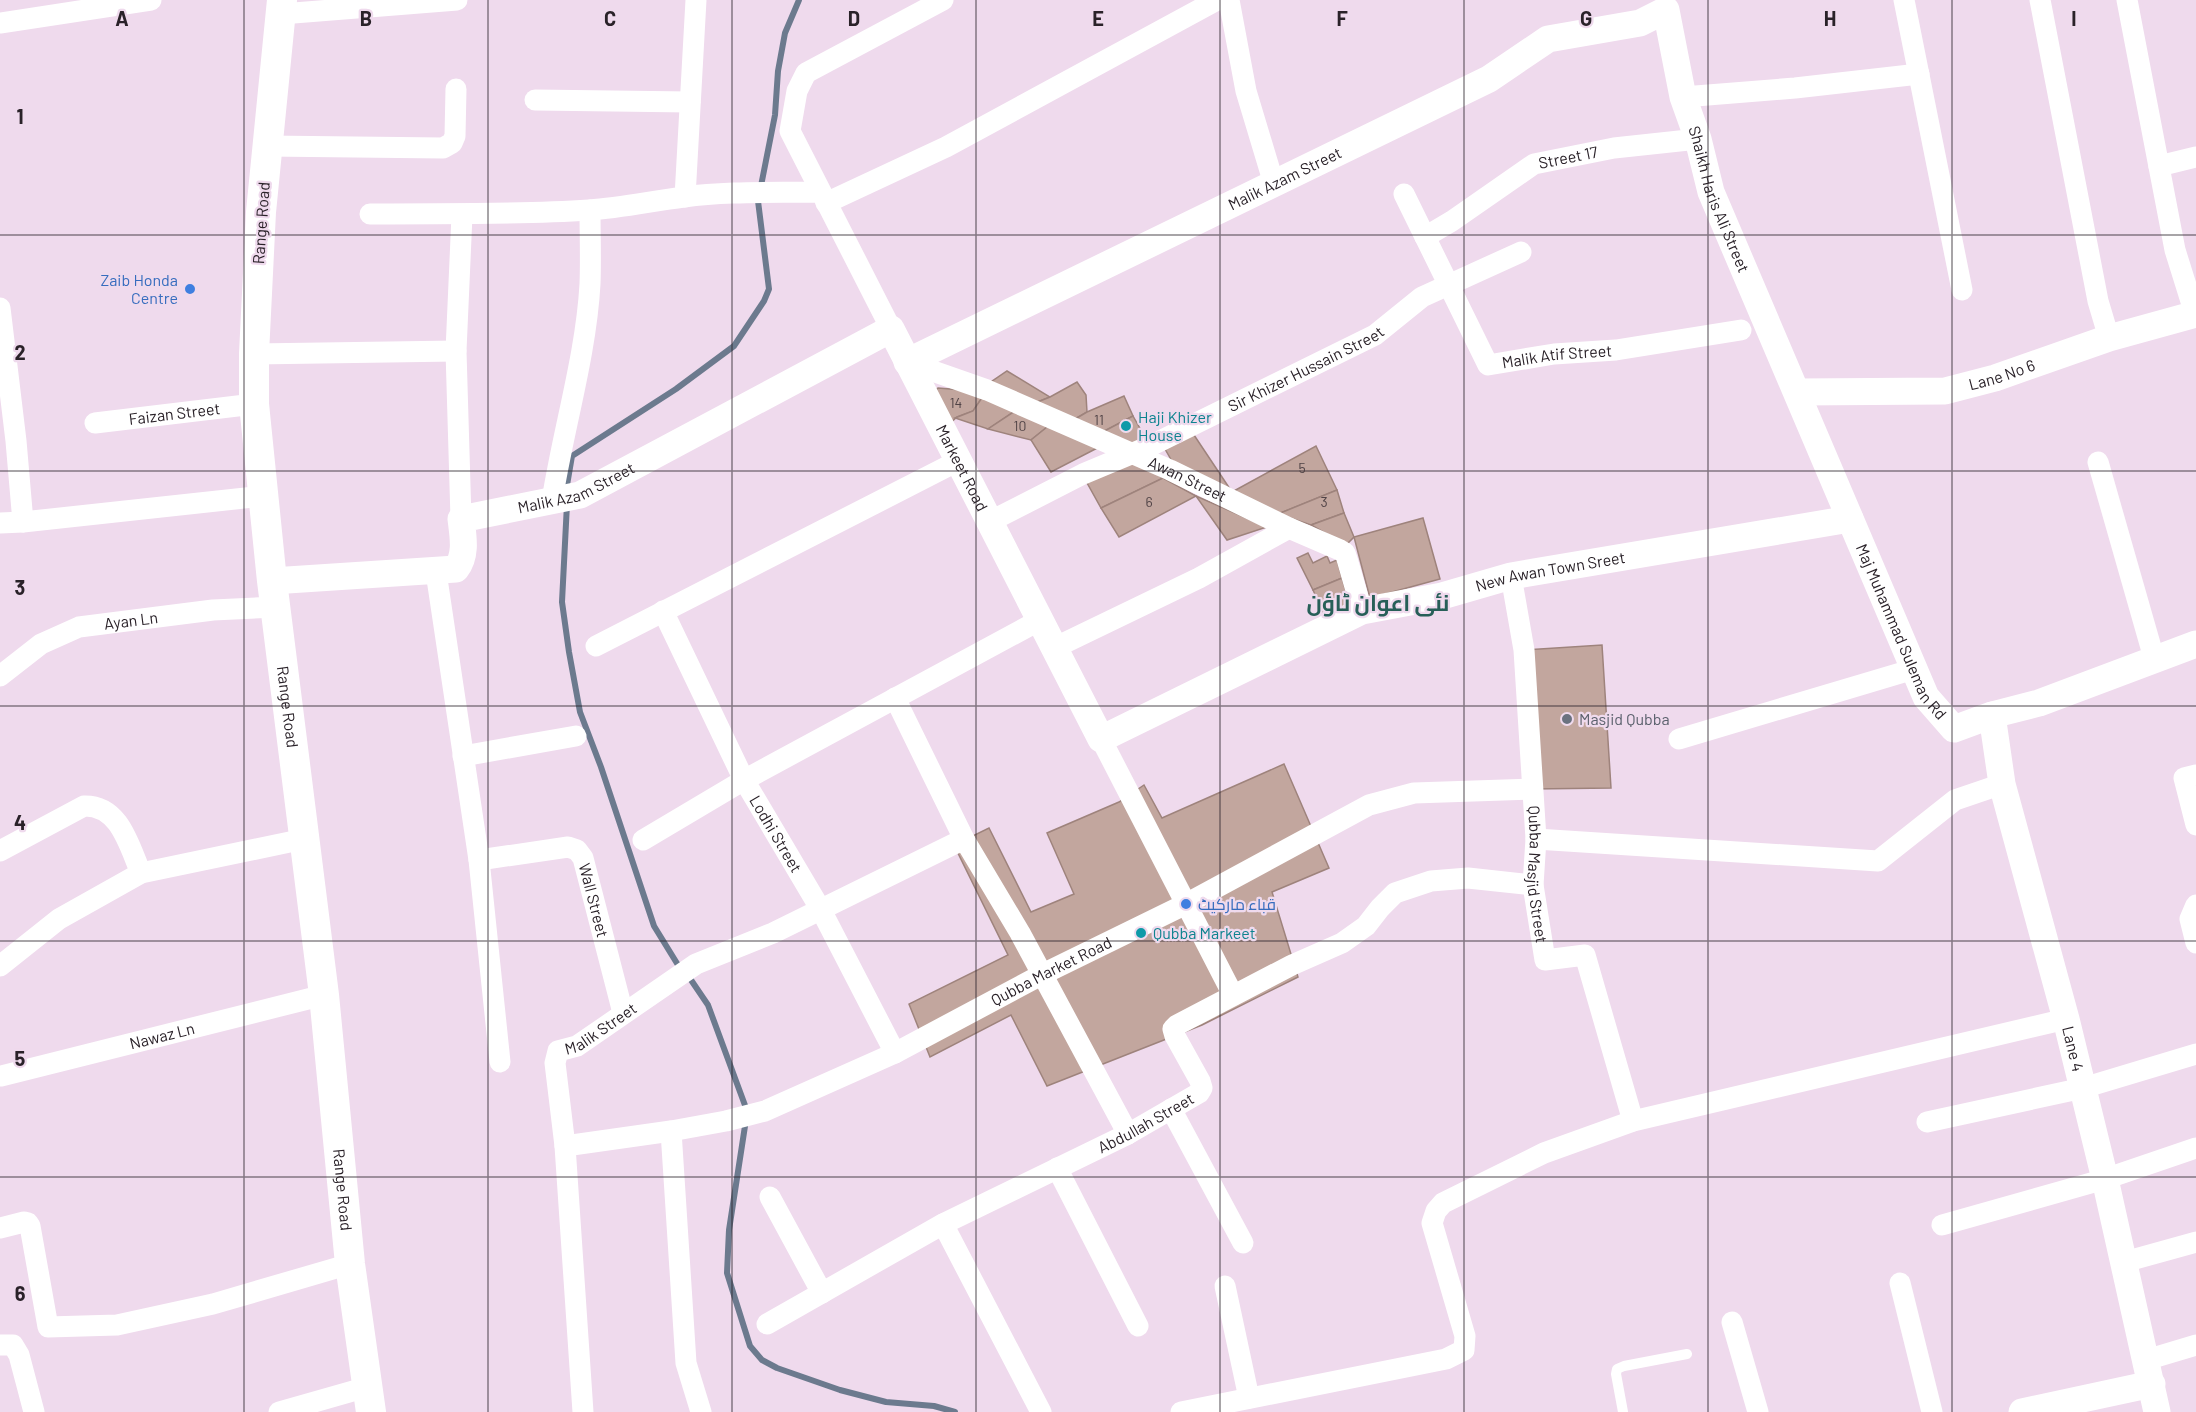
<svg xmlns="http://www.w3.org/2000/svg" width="2196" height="1412" viewBox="0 0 2196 1412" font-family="Barlow,Cairo,sans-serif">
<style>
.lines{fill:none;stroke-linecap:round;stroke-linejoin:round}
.stream{stroke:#6c7a8e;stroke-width:6}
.building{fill:#c2a69e;stroke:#9e837c;stroke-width:1.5}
.service{stroke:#fff;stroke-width:10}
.minor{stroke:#fff;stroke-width:21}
.tertiary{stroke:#fff;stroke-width:27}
.secondary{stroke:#fff;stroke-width:30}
.grid{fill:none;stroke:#2a2229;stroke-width:1.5;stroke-opacity:0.55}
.shop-dot{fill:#3f7fe0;stroke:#efdaed;stroke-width:2}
.culture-dot{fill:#0f9aa8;stroke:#efdaed;stroke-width:2}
.worship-dot{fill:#6b7280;stroke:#efdaed;stroke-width:2}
.labels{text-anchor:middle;stroke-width:4.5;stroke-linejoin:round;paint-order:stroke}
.number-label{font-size:14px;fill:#504346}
.street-label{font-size:16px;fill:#2a2229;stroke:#efdaed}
.shop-label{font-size:16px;fill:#366cbe;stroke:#efdaed;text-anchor:end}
.culture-label{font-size:16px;fill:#0d838f;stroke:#efdaed;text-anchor:start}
.worship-label{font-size:16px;fill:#5b616d;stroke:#efdaed;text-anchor:start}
.district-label{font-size:22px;font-weight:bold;fill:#275f58;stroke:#efdaed}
.grid-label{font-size:20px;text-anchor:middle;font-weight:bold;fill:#2a2229;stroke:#efdaed;stroke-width:4.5;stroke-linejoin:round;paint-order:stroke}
</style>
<rect width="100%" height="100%" fill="#efdaed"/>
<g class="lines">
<g class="stream">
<path d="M566,491L572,456L676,389L734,346L764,301L769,289L758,201L775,115L778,71L785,33L799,0"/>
<path d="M567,504L562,602L569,652L580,712L601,767L654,926L678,965L689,977L708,1005L746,1108L745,1126L729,1230L727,1273L750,1346L762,1360L777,1368L840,1390L886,1402L934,1406L955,1412"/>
</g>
</g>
<g class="building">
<path d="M1007,371L1050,397L1025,407L985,386Z"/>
<path d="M1077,382L1086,395L1087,412L1065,425L1025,407L1050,397Z"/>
<path d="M938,388L986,392L973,411L957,417L946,427L931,395Z"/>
<path d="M986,392L1021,407L988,429L955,418L973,411Z"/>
<path d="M1124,396L1133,416L1093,437L1065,425L1087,412Z"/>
<path d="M1021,407L1052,423L1031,440L988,429Z"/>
<path d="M1133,416L1150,446L1093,437Z"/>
<path d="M1052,423L1105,444L1051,472L1031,440Z"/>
<path d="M1192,432L1232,492L1177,470L1165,449Z"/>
<path d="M1316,446L1337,490L1278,514L1232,492Z"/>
<path d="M1131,457L1163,478L1101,508L1086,481Z"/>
<path d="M1163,478L1196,496L1119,537L1101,508Z"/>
<path d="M1337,490L1344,513L1311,525L1278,514Z"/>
<path d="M1196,496L1267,527L1227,540Z"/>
<path d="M1344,513L1354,537L1346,545L1311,525Z"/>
<path d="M1423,518L1440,579L1370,598L1354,537Z"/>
<path d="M1308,553L1313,563L1327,556L1330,563L1337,560L1342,578L1313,590L1297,558Z"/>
<path d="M1342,578L1351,609L1326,619L1313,590Z"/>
<path d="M1602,645L1611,788L1532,789L1524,650Z"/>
<path d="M1284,764L1329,868L1272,892L1298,977L1202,1025L1047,1086L1011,1015L930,1057L909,1004L1008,955L954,845L989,828L1031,912L1074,894L1047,833L1119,802L1144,785L1162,818Z"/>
</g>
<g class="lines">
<path class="service" d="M1623,1412L1616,1374L1617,1369L1624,1366L1687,1354"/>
<g class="minor">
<path d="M1229,0L1246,91L1274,184"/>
<path d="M1904,0L1962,290"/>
<path d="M2040,0L2098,301L2109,338"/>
<path d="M2127,0L2175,250L2195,314"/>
<path d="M281,14L457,0"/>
<path d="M0,23L151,0"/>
<path d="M1683,97L1795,88L1919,74"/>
<path d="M535,100L690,102"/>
<path d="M267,146L443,148L452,143L455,136L456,89"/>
<path d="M2159,166L2196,157"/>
<path id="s1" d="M1404,194L1488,365L1554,354L1616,350L1741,330"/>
<path d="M685,197L696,0"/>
<path d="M826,203L946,147L1217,0"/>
<path d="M370,214C443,213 516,215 589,210C621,208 652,201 684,197C729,191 775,193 820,192"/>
<path id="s2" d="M1425,237L1452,221L1534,164L1614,148L1698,139"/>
<path d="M0,308L16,441L23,522"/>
<path d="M891,329L790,131L797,91L806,73L943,0"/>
<path d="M254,354L456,351"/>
<path id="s3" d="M907,362L987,390L1170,470L1289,528L1340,550L1345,553L1347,559L1362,611"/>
<path id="s4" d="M95,423L254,404"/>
<path d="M2098,462L2154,658"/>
<path d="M552,501C563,430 586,356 590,284C591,259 590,235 590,210"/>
<path d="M461,519L456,351L462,215"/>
<path id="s5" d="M989,522L1083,474L1150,446L1375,335L1422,297L1521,252"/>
<path d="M0,523L23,522L263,496"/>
<path d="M436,572L479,860L500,1062"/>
<path id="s6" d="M1511,576L1524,650L1536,839L1533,885L1545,960L1585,955L1633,1121"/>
<path id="s7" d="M663,611L744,780L821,910L895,1053"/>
<path d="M596,646L958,461"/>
<path d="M1054,648L1199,578L1289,528"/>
<path id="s8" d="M0,676L41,644L79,627L213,610L276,607"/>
<path d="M895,698L964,839L1020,933L1128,1134"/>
<path d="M1101,739L1233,995"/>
<path d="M1679,739L1914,669"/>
<path d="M463,756L576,736"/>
<path d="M2196,775L2184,778L2196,825"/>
<path d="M1536,839L1878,861L1955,800L2002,784"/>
<path d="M643,840L744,780L1040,620"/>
<path d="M0,851L84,806C120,805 129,846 141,873"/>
<path id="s9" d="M479,860L568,847L577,850L583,858L623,1013"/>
<path d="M2196,905L2190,919L2196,943"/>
<path d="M0,966L59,919L141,873L304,839"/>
<path id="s10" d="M1,1076L324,995"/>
<path d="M1171,1109L1243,1243"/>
<path d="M1927,1122L2083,1088L2196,1054"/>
<path d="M671,1131L686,1363L701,1412"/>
<path id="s11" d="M565,1146L671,1131L726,1121L765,1111L895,1053L1043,974L1186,904L1369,805L1414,793L1532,789"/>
<path d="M1057,1168L1138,1326"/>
<path d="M770,1197L822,1293"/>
<path d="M943,1224L1041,1412"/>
<path d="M1942,1225L2105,1179L2196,1148"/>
<path d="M0,1228L24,1222L28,1223L30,1226L48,1327L117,1325L213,1304L350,1264"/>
<path d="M2124,1262L2196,1242"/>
<path d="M1900,1283L1932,1412"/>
<path d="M1225,1286L1249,1398"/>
<path d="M1732,1322L1758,1412"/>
<path id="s12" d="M767,1324L943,1224L1128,1134L1199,1093L1202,1088L1200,1081L1175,1036L1173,1029L1177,1025L1292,965L1342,943L1366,926L1380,908L1395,893L1431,881L1468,878L1533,885"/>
<path d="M0,1345H13L19,1355L34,1412"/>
<path d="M2146,1360L2196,1345"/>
<path d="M279,1412L367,1387"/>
<path id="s13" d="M583,1412L565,1146L555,1063L558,1051L577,1046L696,964L773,933L964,839"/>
<path d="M1181,1412L1446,1359L1464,1350L1465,1336L1432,1223L1436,1211L1443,1203L1544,1153L1633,1121L2066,1019"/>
</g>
<g class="tertiary">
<path id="s14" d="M907,362L1489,79L1548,39L1640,23L1666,10L1683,97L1698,139L1711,192L1926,697L1954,729L1992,715L2039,703L2196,644"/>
<path id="s15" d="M1798,392L1945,391L1995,378L2109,338L2196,314"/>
<path id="s16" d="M272,581L456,569C467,555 463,536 461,519L580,495L891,329L1101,739L1362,611L1442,596L1511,576L1850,519"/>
<path id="s17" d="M1992,715L2002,784L2066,1019L2105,1179L2157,1412"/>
<path d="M2022,1412L2152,1384"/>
</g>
<path class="secondary" id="s18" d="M282,0L261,212L254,354V404L272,581L324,995L350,1264L371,1412"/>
</g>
<path class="grid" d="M244,0V1412M488,0V1412M732,0V1412M976,0V1412M1220,0V1412M1464,0V1412M1708,0V1412M1952,0V1412M0,235H2196M0,471H2196M0,706H2196M0,941H2196M0,1177H2196"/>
<g class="shop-dot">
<circle cx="190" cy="289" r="6"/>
<circle cx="1186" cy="904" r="6"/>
</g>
<g class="culture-dot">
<circle cx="1126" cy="426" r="6"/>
<circle cx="1141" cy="933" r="6"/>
</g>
<circle class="worship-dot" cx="1567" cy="719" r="6"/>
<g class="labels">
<g class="number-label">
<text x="956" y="408">14</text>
<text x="1099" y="425">11</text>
<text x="1020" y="431">10</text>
<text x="1302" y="473">5</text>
<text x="1149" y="507">6</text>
<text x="1324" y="507">3</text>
</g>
<g class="street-label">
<text dy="6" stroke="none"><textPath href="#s2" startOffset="166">Street 17</textPath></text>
<text dy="6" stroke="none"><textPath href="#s14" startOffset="420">Malik Azam Street</textPath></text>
<text dy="6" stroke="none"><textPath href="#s14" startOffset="1038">Shaikh Haris Ali Street</textPath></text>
<text transform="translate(261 223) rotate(-86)" y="6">Range Road</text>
<text dy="6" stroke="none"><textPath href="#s1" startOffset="260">Malik Atif Street</textPath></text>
<text dy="6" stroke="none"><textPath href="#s5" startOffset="352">Sir Khizer Hussain Street</textPath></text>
<text dy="6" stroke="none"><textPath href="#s15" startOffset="206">Lane No 6</textPath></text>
<text dy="6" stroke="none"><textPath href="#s4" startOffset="80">Faizan Street</textPath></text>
<text dy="6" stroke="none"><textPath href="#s16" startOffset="866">Markeet Road</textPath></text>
<text dy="6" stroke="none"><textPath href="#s3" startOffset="304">Awan Street</textPath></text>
<text dy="6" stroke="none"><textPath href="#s16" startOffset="356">Malik Azam Street</textPath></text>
<text dy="6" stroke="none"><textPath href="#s16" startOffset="1654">New Awan Town Sreet</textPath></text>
<text dy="6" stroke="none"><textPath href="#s8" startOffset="146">Ayan Ln</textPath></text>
<text dy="6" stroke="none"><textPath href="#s14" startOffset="1508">Maj Muhammad Suleman Rd</textPath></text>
<text dy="6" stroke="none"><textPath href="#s18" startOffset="710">Range Road</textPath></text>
<text dy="6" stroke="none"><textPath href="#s7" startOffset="250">Lodhi Street</textPath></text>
<text dy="6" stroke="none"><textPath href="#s6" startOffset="300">Qubba Masjid Street</textPath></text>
<text dy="6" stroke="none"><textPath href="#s9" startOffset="153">Wall Street</textPath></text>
<text dy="6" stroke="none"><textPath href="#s11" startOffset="522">Qubba Market Road</textPath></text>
<text dy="6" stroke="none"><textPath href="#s13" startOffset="411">Malik Street</textPath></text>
<text dy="6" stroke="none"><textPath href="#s10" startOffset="166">Nawaz Ln</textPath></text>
<text dy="6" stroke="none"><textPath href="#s17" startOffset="344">Lane 4</textPath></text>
<text dy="6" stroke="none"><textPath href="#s12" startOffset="429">Abdullah Street</textPath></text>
<text dy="6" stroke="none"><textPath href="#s18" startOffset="1196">Range Road</textPath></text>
</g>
<g class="shop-label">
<text x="178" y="286">Zaib Honda<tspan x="178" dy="18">Centre</tspan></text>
<text x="1198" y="910" text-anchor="start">قباء مارکیٹ</text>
</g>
<g class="culture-label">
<text x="1138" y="423">Haji Khizer<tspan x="1138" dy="18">House</tspan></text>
<text x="1153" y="939">Qubba Markeet</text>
</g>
<g class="worship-label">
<text x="1579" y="725">Masjid Qubba</text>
</g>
<g class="district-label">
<text x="1378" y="611">نئی اعوان ٹاؤن</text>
</g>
</g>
<g class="grid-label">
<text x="122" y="26">A</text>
<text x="366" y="26">B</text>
<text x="610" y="26">C</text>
<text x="854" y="26">D</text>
<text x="1098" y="26">E</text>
<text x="1342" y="26">F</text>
<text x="1586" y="26">G</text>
<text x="1830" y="26">H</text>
<text x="2074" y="26">I</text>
<text x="20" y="124">1</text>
<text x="20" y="360">2</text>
<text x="20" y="595">3</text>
<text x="20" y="830">4</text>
<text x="20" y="1066">5</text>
<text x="20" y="1301">6</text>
</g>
</svg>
